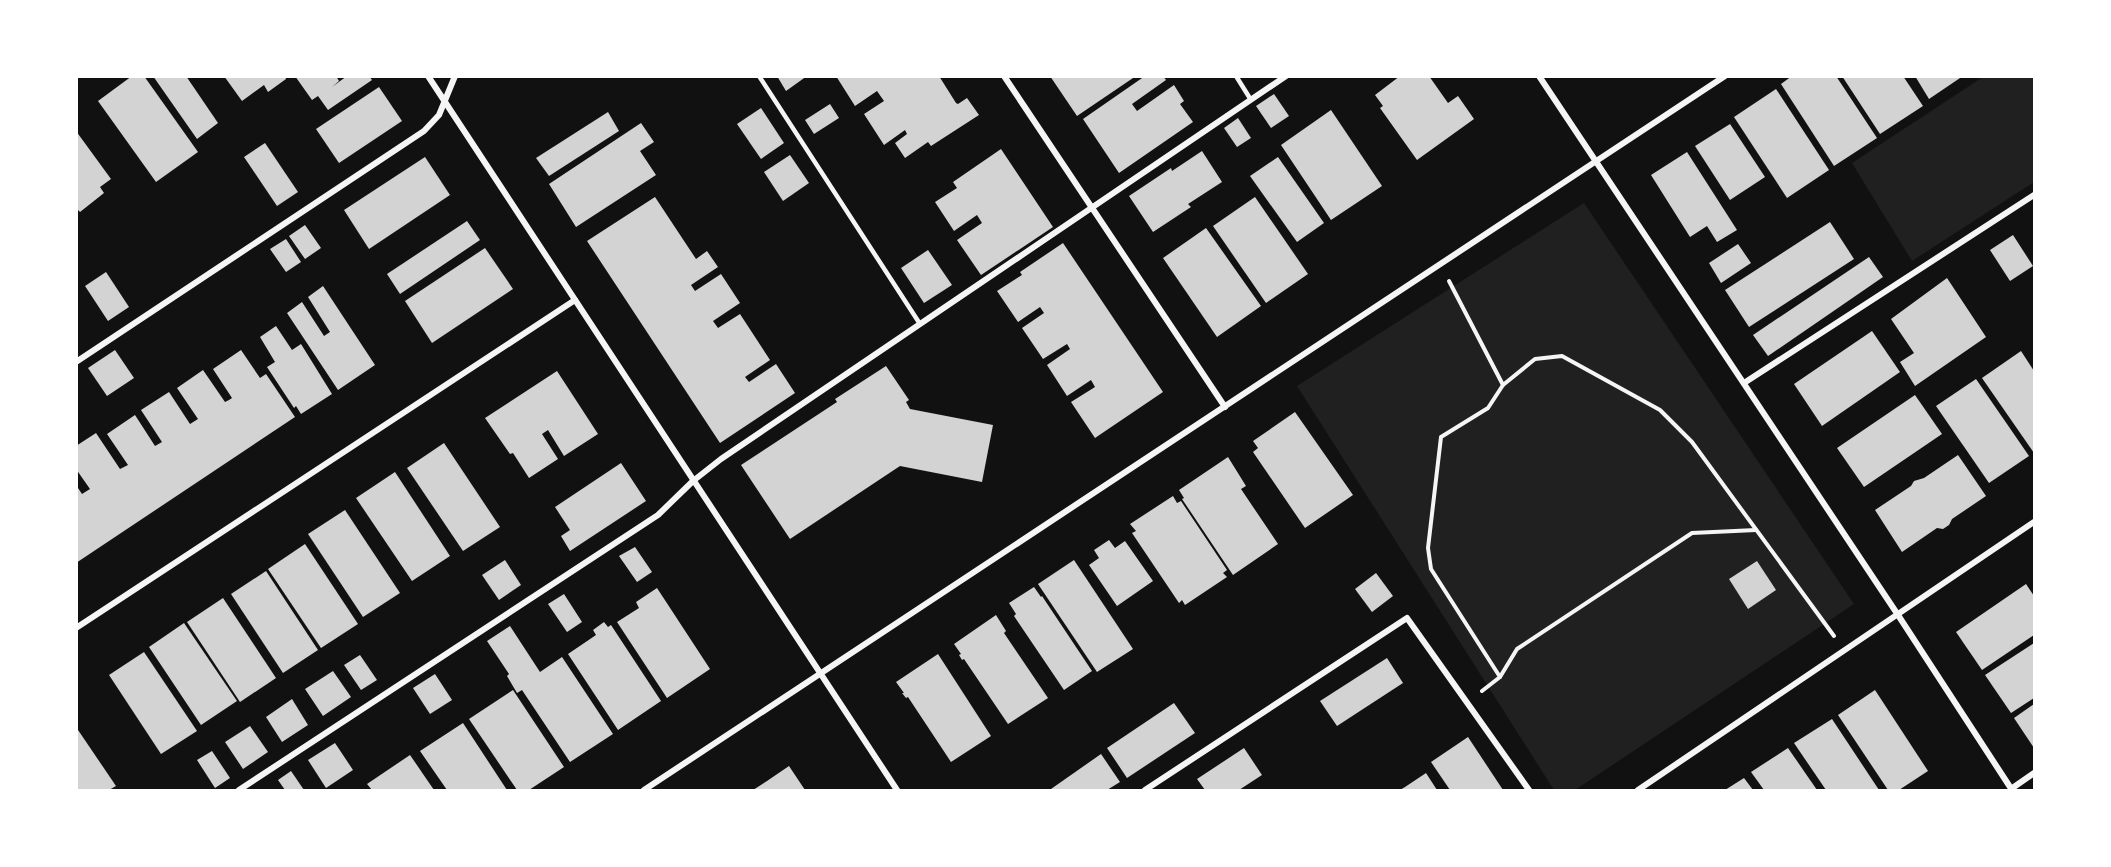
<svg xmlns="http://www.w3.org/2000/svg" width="2111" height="867" viewBox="0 0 2111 867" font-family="'IBM Plex Serif',serif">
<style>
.green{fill:#202020}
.building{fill:#d3d3d3}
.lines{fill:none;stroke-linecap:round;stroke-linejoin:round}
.path{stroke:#f5f5f5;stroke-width:4}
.service{stroke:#f5f5f5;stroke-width:4.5}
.minor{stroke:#f5f5f5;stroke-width:6}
</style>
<rect width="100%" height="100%" fill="#111"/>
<g class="green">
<path d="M1983,77H2034V182L1912,261L1852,163Z"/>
<path d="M1584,203L1854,604L1575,790H1554L1297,386Z"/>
</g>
<g class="building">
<path d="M132,76H144L198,152L156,182L98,101Z"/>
<path d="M153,76H186L218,123L197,139Z"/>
<path d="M224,76H285L286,79L268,92L264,85L242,101Z"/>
<path d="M295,76H336L339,81L332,87L347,76H369L372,80L328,110L318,96L312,100Z"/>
<path d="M777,76H807L786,91Z"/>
<path d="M836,76H939L956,103L958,104L967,98L979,115L931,146L928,142L905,158L895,143L907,134L905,130L884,145L864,114L884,101L877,91L855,106Z"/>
<path d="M1050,76H1136L1077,116Z"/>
<path d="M1145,76H1163L1166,80L1132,104L1137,111L1174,85L1184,101L1180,104L1193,122L1119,173L1083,119Z"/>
<path d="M1400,76H1429L1448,103L1458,96L1474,119L1417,160L1380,108L1383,106L1375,95Z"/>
<path d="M1792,76H1836L1877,138L1834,166L1781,84Z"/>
<path d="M1842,76H1903L1923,106L1880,134Z"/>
<path d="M1915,76H1963L1929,99Z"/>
<path d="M379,87L402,121L339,163L316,129Z"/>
<path d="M1776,89L1829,170L1787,198L1734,117Z"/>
<path d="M1274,94L1289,116L1271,128L1256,106Z"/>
<path d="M830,104L839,118L814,134L805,120Z"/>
<path d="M761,108L784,143L761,159L737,124Z"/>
<path d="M1331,110L1382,186L1331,220L1281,145Z"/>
<path d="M608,112L619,131L549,176L536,158Z"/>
<path d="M1238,118L1251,138L1237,147L1224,128Z"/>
<path d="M641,123L654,142L640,151L656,175L576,227L549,184Z"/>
<path d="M1730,124L1765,177L1730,200L1695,146Z"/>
<path d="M76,131L111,179L100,187L104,193L80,212L76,208Z"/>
<path d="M265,143L298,192L277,206L244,157Z"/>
<path d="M1001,149L1053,227L981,275L957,240L982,223L977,215L954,231L935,202L957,188L953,182Z"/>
<path d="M1202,151L1222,182L1188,204L1191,207L1153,232L1129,196L1171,168L1172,171Z"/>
<path d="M1687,152L1737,230L1717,242L1707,226L1690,237L1651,175Z"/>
<path d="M790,155L809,183L783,201L764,172Z"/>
<path d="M425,157L450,195L369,249L344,210Z"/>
<path d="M1278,157L1324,223L1297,242L1250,176Z"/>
<path d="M655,197L696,259L707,251L718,267L691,285L695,291L721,274L740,303L713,321L718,328L740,314L770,360L745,377L749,382L776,364L795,393L720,443L587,241Z"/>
<path d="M1255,197L1308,274L1266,303L1213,226Z"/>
<path d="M467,221L480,240L400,294L387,274Z"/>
<path d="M1830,222L1854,259L1749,327L1725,290Z"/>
<path d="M305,225L321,248L305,259L289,236Z"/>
<path d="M1206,228L1261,306L1217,337L1163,258Z"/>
<path d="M2013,235L2033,266L2010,281L1990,250Z"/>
<path d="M286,239L301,262L286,272L270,249Z"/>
<path d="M1063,243L1163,392L1095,438L1071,402L1095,387L1091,380L1067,396L1047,365L1070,349L1067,344L1043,359L1022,328L1044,313L1040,307L1018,322L997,291L1022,275L1020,272Z"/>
<path d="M1738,244L1751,263L1721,283L1709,263Z"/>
<path d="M485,248L513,289L432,343L405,301Z"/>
<path d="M928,250L952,285L924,303L901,268Z"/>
<path d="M1869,257L1883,277L1768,356L1753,335Z"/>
<path d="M106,272L129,307L108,321L85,286Z"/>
<path d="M1947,278L1986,337L1915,386L1900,362L1914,353L1891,319Z"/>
<path d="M323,286L375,365L338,390L287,313L302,302L324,336L330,332L308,297Z"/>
<path d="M276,326L292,350L301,344L332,394L301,414L296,406L294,408L267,367L275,362L260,337Z"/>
<path d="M1872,331L1900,372L1822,426L1794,384Z"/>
<path d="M115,350L134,378L107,396L88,368Z"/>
<path d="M241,350L260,378L266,374L295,417L76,563V485L82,494L90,489L76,469V446L96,433L120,469L128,465L107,434L135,415L155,446L162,442L141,410L169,392L190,424L198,419L177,388L203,370L225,402L229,400L232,398L213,369Z"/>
<path d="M2021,351L2034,371V453L1982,378Z"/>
<path d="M886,366L909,400L906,402L910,409L993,425L982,482L900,466L790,539L741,465L837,402L835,399Z"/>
<path d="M557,371L598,434L564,456L548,430L542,434L558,459L529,478L513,453L510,454L485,418Z"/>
<path d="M1976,379L2029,456L1989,483L1936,406Z"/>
<path d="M1915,395L1942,434L1864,487L1837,448Z"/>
<path d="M1295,412L1353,495L1305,528L1253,452L1258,448L1253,441Z"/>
<path d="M444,443L500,527L463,551L407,468Z"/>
<path d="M1958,455L1986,496L1952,519L1949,525L1943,529L1937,528L1902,552L1875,510L1911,486L1914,481L1924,478Z"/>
<path d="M1228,457L1246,486L1241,489L1278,544L1233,575L1182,499L1184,498L1179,490Z"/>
<path d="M621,463L646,501L570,551L561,536L570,530L555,507Z"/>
<path d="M395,472L450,556L412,581L356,498Z"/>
<path d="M1173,496L1177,503L1181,501L1227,570L1223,573L1227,577L1185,605L1182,600L1179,603L1132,533L1136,531L1130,524Z"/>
<path d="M345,510L400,593L363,617L308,534Z"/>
<path d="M1109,540L1115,548L1125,541L1153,581L1117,606L1089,565L1099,558L1094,550Z"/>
<path d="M305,544L358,624L321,648L268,569Z"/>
<path d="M635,547L652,572L637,582L619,556Z"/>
<path d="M505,560L521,585L499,600L482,575Z"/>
<path d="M1074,560L1133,649L1097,672L1038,584Z"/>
<path d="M1757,561L1776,590L1748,609L1729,579Z"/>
<path d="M266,571L318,650L283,673L231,594Z"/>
<path d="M1376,573L1393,596L1372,612L1355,589Z"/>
<path d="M2026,584L2034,596V635L1982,670L1956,632Z"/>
<path d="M1034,587L1041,597L1042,596L1092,671L1064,690L1014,616L1016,614L1009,603Z"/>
<path d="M657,588L710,669L667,698L617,622L639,608L636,602Z"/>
<path d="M564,594L582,622L567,632L548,604Z"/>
<path d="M223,598L276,678L240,702L187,622Z"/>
<path d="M996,615L1006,631L1004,633L1048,698L1008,724L964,659L962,660L959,655L961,654L954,644Z"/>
<path d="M604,622L608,627L611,625L661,701L618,730L568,654L596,635L593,630Z"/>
<path d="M184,623L237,701L201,725L149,647Z"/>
<path d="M510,626L540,672L562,657L613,734L570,762L522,690L517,693L507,676L509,674L487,641Z"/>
<path d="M2034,643V698L2011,713L1985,675Z"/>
<path d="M144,652L197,731L161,754L109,675Z"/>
<path d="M938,654L991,736L951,762L908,697L906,698L902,693H904L896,682Z"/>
<path d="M360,655L377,680L361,690L344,665Z"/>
<path d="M1387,658L1403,683L1337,726L1320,701Z"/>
<path d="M333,671L351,697L323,716L305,689Z"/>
<path d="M435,674L452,700L430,714L413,688Z"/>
<path d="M513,690L564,767L529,790H517L469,719Z"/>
<path d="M1875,690L1928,771L1899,790H1888L1838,715Z"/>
<path d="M292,699L308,725L282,742L266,717Z"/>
<path d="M1174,703L1195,733L1127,778L1107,748Z"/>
<path d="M2034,704V748L2014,718Z"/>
<path d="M1832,719L1879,790H1826L1794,743Z"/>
<path d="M463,723L503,784L507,790H447L420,751Z"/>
<path d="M250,726L268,752L243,769L225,742Z"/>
<path d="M76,727L116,786L109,790H76Z"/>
<path d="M1468,737L1503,790H1450L1431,762Z"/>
<path d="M335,743L353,770L326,788L308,760Z"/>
<path d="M1244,748L1262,775L1239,790H1205L1197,779Z"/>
<path d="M1788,748L1817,790H1764L1751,772Z"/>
<path d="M212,751L230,778L215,788L197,760Z"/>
<path d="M1101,754L1120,782L1107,790H1052L1051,789Z"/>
<path d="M410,755L434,790H372L367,784Z"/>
<path d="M789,766L805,790H753L767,781Z"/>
<path d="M291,771L304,790H285L278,780Z"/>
<path d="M1426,773L1437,790H1400L1405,787Z"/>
<path d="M1744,778L1753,790H1725Z"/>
</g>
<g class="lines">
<g class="path">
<path d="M1449,281L1503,385"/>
<path d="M1500,677L1517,649L1692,533L1756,530"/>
<path d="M1482,691L1500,677L1431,569L1428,548L1441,437L1488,408L1503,385L1535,359L1562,356L1660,410L1692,442L1834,636"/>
</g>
<g class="service">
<path d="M759,76L920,324"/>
<path d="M1236,76L1251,100"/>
</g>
<g class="minor">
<path d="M428,76L897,790"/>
<path d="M1004,76L1225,407"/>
<path d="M1539,76L1898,615L2012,790"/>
<path d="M76,362L424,131L439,115L455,76"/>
<path d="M1744,383L2034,195"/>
<path d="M76,628L575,300"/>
<path d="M2011,789L2034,773"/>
<path d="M239,790L658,515L693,481L721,459L1286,76"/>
<path d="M644,790L1725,76"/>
<path d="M1145,790L1407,618L1529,790"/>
<path d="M1638,790L2034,522"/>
</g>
</g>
<rect width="2111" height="867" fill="none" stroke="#ffffff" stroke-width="156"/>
</svg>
